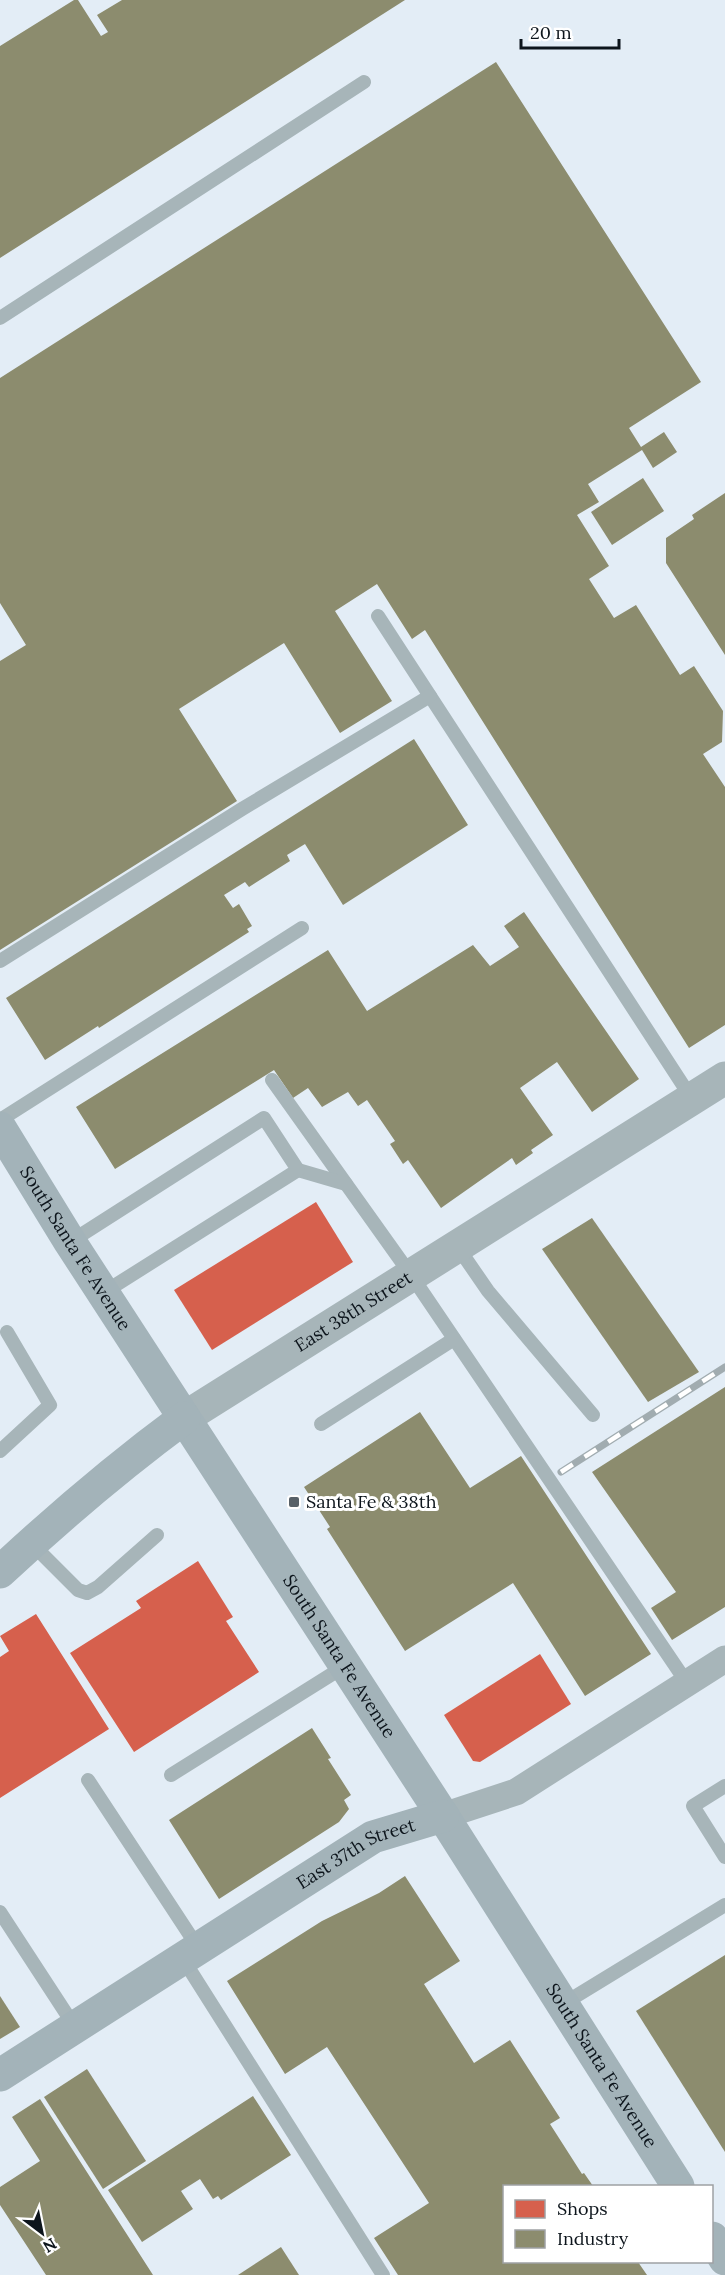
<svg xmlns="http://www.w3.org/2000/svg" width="725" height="2275" viewBox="0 0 725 2275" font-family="Lora,serif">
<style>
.shops{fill:#d6604d}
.industry{fill:#8c8c6e}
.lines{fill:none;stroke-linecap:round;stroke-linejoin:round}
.service{stroke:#a7b5b9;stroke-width:14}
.minor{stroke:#a7b5b9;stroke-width:27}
.tertiary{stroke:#a7b5b9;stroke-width:33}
.secondary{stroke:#a3b3b9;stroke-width:33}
.rail-casing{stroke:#a1acb0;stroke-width:7}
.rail{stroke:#fff;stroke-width:4.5;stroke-dasharray:14;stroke-linecap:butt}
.poi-dot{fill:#586168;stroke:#fff;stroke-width:2}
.labels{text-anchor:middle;stroke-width:6;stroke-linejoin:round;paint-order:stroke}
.street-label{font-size:18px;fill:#0d151c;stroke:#fff}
.poi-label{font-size:18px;fill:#0d151c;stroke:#fff;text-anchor:start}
</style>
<rect width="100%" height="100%" fill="#e3edf6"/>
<g class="shops">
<path d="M316,1202L353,1262L212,1350L174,1290Z"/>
<path d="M198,1561L233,1617L226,1621L259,1672L134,1752L70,1653L141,1608L136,1601Z"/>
<path d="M36,1614L109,1729L0,1798V1657L9,1651L0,1636Z"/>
<path d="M540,1654L571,1704L480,1762L473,1761L444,1715Z"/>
</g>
<g class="industry">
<path d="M74,0H78L101,36L108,32L97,15L122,0H405L0,258V46Z"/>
<path d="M496,62L701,382L629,428L641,447L664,432L677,452L653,468L642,450L588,484L599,502L577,515L609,566L589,579L614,618L636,605L680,675L694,666L723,711L722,742L703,754L725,787V1025L689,1048L425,630L412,639L377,584L335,611L392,701L340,733L284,643L179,709L237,801L0,950V661L26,645L0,603V378Z"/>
<path d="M643,478L664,511L612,545L591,512Z"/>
<path d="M725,493V655L666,563V538L694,519L692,515Z"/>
<path d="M414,739L468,825L343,905L305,844L287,855L290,861L249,887L245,882L224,895L233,908L239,904L252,926L247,929L249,932L99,1028L98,1026L45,1060L6,998Z"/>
<path d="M524,912L639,1079L592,1112L557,1062L520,1088L553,1135L531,1150L533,1153L516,1165L512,1158L441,1208L408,1160L403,1164L390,1144L395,1141L367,1100L358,1106L348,1092L322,1107L308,1088L293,1098L274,1070L115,1169L76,1107L328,950L367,1011L473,945L490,966L519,947L504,926Z"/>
<path d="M592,1218L699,1372L648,1402L542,1249Z"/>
<path d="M725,1387V1607L672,1640L651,1608L676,1592L592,1472Z"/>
<path d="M420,1412L470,1488L521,1456L651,1654L585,1696L513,1583L405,1651L327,1529L330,1527L304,1487Z"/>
<path d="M312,1728L331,1758L328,1759L351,1795L344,1800L349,1809L339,1822L219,1899L169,1820Z"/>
<path d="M405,1876L460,1961L424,1984L474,2063L510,2040L560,2118L550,2124L582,2174L584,2173L593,2186H504V2262H638L647,2275H398L374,2238L429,2203L327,2047L285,2074L227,1981L322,1921L379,1893Z"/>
<path d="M725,1955V2152L636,2011Z"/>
<path d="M0,1996L20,2027L0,2039Z"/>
<path d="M87,2069L146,2161L103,2189L44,2097Z"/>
<path d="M253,2096L291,2155L221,2200L218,2196L213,2199L200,2179L181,2191L193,2209L142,2242L108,2190Z"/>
<path d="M40,2099L153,2275H46L0,2205V2187L40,2161L12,2117Z"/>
<path d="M281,2247L299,2275H238Z"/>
</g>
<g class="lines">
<g class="service">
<path d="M0,318L364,82"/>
<path d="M378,616L692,1099"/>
<path d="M0,961L242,809L430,696"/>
<path d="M272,1080L411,1275L687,1683"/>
<path d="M0,1120L302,928"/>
<path d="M298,1170L346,1184"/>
<path d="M70,1242L264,1118L298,1170L103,1293"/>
<path d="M457,1246L488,1291L593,1415"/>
<path d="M321,1424L454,1339"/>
<path d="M0,1451L50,1405L7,1332"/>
<path d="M31,1543L78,1590L87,1593L98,1587L157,1535"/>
<path d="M171,1775L345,1666"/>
<path d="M88,1780L199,1949"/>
<path d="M725,1786L693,1806L725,1857"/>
<path d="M0,1912L75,2027"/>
<path d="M183,1959L383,2275"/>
<path d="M563,2004L725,1905"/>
</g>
<path class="minor" d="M443,1816L516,1792L725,1659"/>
<path class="tertiary" id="s1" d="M184,1418L725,1078"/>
<g class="secondary">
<path id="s2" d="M0,1128L70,1242L443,1816L678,2186"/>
<path d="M0,1572C59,1517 119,1466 184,1418"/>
<path id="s3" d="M0,2075L373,1837L443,1816"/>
<path d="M712,2238L725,2259"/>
</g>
<defs>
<path id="rail" d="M561,1472L725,1367"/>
</defs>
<use href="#rail" class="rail-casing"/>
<use href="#rail" class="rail"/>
</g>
<rect class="poi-dot" x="288" y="1496" width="12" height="12" rx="3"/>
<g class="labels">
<g class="street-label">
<text dy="6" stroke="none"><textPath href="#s2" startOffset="142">South Santa Fe Avenue</textPath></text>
<text dy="6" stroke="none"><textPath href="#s1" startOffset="200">East 38th Street</textPath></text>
<text dy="6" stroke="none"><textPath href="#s2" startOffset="628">South Santa Fe Avenue</textPath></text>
<text dy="6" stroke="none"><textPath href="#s3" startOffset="420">East 37th Street</textPath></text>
<text dy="6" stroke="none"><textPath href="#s2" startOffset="1114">South Santa Fe Avenue</textPath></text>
</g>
<g class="poi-label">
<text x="306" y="1508">Santa Fe &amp; 38th</text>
</g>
</g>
<rect x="503" y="2185" width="210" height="78" fill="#ffffff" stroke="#9ea1a4" stroke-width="1.5"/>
<rect x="515" y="2200" width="30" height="18" fill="#d6604d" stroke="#9ea1a4" stroke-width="1.5"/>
<text x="557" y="2215" font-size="18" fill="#0d151c">Shops</text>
<rect x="515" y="2230" width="30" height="18" fill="#8c8c6e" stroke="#9ea1a4" stroke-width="1.5"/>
<text x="557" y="2245" font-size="18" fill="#0d151c">Industry</text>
<g transform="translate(42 2233) rotate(148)" stroke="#ffffff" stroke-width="4.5" paint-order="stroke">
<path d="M0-4.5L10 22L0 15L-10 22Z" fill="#0d151c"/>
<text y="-9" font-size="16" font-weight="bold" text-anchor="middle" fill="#0d151c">N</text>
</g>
<path d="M521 39v9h98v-9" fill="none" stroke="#0d151c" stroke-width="3"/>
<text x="530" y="39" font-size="18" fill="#0d151c" stroke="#ffffff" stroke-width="4.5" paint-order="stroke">20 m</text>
</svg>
